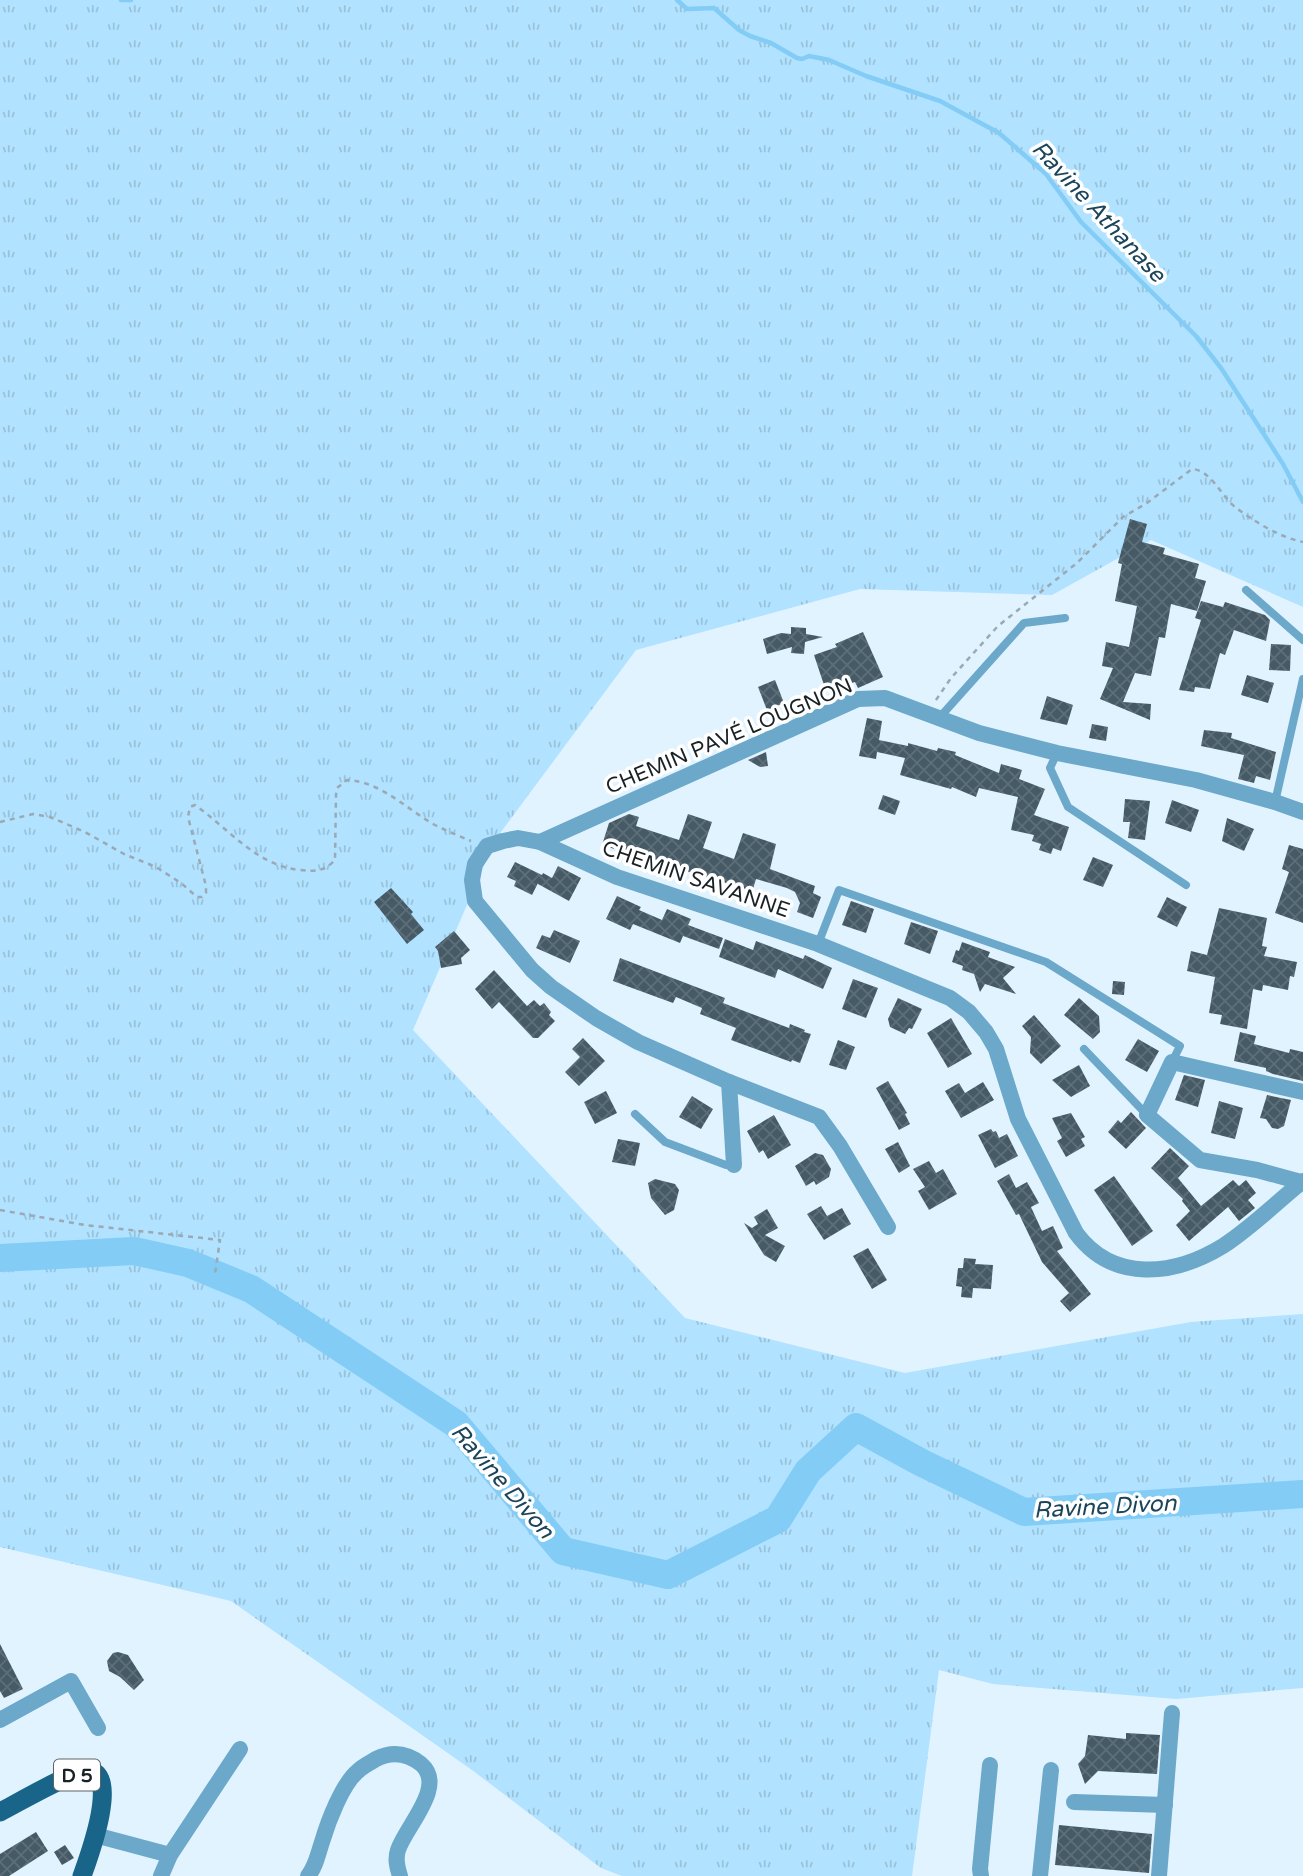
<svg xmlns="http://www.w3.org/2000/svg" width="1303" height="1876" viewBox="0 0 1303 1876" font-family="'Varela Round',sans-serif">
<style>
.grass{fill:url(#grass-tufts)}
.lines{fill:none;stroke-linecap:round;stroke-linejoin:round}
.stream{stroke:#82ccf6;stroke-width:4.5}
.river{stroke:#82ccf6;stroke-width:28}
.building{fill:url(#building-cross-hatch)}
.path{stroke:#9aa9b2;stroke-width:2.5;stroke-dasharray:5 5;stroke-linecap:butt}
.service{stroke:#6ba8ca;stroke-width:8}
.minor{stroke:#6ba8ca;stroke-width:16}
.primary{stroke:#196589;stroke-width:19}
.labels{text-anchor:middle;stroke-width:7;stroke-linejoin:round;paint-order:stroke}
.shield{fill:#fff;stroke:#5d6467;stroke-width:2}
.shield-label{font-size:19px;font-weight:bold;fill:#182126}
.street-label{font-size:21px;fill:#182126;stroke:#fff}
.water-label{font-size:23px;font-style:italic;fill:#1c455b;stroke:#fff}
</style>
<defs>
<pattern id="grass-tufts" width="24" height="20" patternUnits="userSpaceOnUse" patternTransform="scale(1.75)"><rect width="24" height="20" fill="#b1e2ff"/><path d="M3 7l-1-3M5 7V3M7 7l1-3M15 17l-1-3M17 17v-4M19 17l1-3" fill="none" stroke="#98c2da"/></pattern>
<pattern id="building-cross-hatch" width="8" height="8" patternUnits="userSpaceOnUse" patternTransform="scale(1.75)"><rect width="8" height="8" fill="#465a66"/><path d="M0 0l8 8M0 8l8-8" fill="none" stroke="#5d6e78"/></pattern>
</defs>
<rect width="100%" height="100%" fill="#e1f3ff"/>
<path class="grass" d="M0,0H1303V607L1151,540L1052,595L860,589L636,650L495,840L413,1030L685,1318L905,1373L1191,1322L1303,1314V1688L1176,1699L993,1684L939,1670L912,1876H622L601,1868L472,1770L231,1601L0,1547Z"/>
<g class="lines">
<g class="stream">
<path d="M121,0H131"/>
<path d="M677,0L687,9L714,8L739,30L750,36L771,43L797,58L802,59L809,56L829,60L866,76L940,101L999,133L1046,174L1081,222L1196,336L1221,368L1283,464L1303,502"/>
</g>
<path class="river" d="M0,1258L134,1251L188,1263L251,1289L456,1424L563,1551L668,1575L778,1519L808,1471L856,1427L922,1463L1024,1512L1303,1494"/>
</g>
<g class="building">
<path d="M1130,519L1147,524L1142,542L1165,548L1163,554L1199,564L1195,578L1206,581L1197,611L1171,604L1165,638L1159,637L1151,676L1135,673L1123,702L1151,704L1150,720L1100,699L1113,668L1102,666L1106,642L1129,647L1137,606L1115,601L1122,564L1118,563Z"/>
<path d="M1201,601L1223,607L1225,602L1265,615L1270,620L1266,641L1234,630L1225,655L1220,653L1210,689L1195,687L1194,692L1179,690L1201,620L1195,618Z"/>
<path d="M791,627L806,628V634L823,637L805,642L804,654L791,653L792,647L767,654L763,639L781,633L791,634Z"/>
<path d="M863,632L883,677L858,688L855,682L826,691L814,655L837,647L835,644Z"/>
<path d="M1271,644L1291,645L1290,671L1269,670Z"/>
<path d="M1247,675L1274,683L1268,703L1241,695Z"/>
<path d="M775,680L784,703L767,710L758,687Z"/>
<path d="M1047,696L1073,705L1067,725L1040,719Z"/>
<path d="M867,718L882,721L879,740L908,746V743L937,751L938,748L956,752L955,755L999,773L1001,764L1022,770L1019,779L1045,789L1034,815L1069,827L1061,851L1053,848L1051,854L1039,850L1041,844L1032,841L1034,835L1011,830L1018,797L979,788L976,797L952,787L951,789L900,775L905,758L877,752L876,759L859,756Z"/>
<path d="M1092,724L1108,727L1106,741L1089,738Z"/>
<path d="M1204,730L1232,733L1231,738L1276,752L1270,780L1256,776L1254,783L1238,779L1244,755L1201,746Z"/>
<path d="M766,752L768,766L760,767L748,760Z"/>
<path d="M883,795L900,801L895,815L878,809Z"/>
<path d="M1125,799L1150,801L1145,840L1128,838L1130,822H1123Z"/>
<path d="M1172,800L1199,810L1191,832L1165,823Z"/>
<path d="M629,814L639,817L636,826L679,840L688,814L712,822L703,848L734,859L743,833L776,844L770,869L815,886L813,893L821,897L813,918L797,912L800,903L795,892L787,888L756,879L753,889L747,887L746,889L649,860L651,853L629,846L627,853L602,845L609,823Z"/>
<path d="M1227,818L1254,829L1244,851L1222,841Z"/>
<path d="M1289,845L1303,849V923L1275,913L1289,872L1282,869Z"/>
<path d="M1093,857L1113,865L1103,887L1083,880Z"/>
<path d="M515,862L542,875L543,873L552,878L558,866L581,878L569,901L538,884V883L532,895L514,886L516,881L507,877Z"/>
<path d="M391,888L413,912L411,914L424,930L407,944L374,902Z"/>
<path d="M617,896L641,907L639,910L662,920L667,909L691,919L688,925L723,938L719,949L683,936L680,943L633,924L630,930L606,919Z"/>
<path d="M1167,897L1187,907L1177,927L1157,917Z"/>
<path d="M851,901L874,909L866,933L842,925Z"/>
<path d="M1219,908L1267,918L1262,946L1267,947L1264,956L1297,962L1294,977L1290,976L1288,990L1263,985L1262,991L1253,989L1247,1029L1220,1024L1222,1015L1209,1013L1215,977L1187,971L1191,951L1207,955Z"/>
<path d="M911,922L938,931L930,954L904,944Z"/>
<path d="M554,930L580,941L570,963L536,948L542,935L550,938Z"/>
<path d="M454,931L470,950L461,958L462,964L441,968L438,951L435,947Z"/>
<path d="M725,939L753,950L756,941L803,959L805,955L832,968L823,989L778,969L775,978L719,957Z"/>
<path d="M962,942L990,952L988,957L1015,967L1003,978L1016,994L985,984L980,992L974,974L962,970L963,966L952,962L956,950L959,951Z"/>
<path d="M620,958L725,998L723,1003L789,1028L790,1024L805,1030L804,1032L811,1034L800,1063L792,1060L791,1062L731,1040L736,1028L700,1014L702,1008L676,997L673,1003L613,981Z"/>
<path d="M494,970L527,1006L534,1000L540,1006L544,1003L551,1012L549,1015L555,1021L538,1038H533L499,1002L492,1009L475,989Z"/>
<path d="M853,979L878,988L866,1018L842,1009Z"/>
<path d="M1113,981L1125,982L1124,995L1112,994Z"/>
<path d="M898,998L922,1009L912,1029L909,1028L905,1034L890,1027L888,1019Z"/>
<path d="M1079,998L1099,1016L1100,1032L1093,1039L1064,1015Z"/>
<path d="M1034,1015L1061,1046L1041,1064L1030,1053L1031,1037L1022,1026Z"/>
<path d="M951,1018L972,1054L948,1068L927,1033Z"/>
<path d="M1240,1032L1256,1036L1254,1044L1289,1053L1290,1049L1303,1052V1081L1273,1074L1266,1071V1068L1234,1061Z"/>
<path d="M583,1038L605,1061L579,1086L565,1072L580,1057L572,1049Z"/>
<path d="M1138,1039L1159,1051L1147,1072L1125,1060Z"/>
<path d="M838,1040L855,1047L846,1070L829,1065Z"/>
<path d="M1079,1065L1090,1086L1071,1097L1052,1080Z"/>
<path d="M1184,1075L1205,1080L1198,1107L1175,1100Z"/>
<path d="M888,1081L907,1113L905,1114L910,1124L899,1130L876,1088Z"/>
<path d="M983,1082L994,1100L961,1118L945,1091L959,1083L965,1093Z"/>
<path d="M606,1091L617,1113L595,1124L584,1102Z"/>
<path d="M1267,1095L1291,1100L1284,1126L1278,1129L1272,1128L1266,1119L1260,1118Z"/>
<path d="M692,1096L713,1109L701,1129L679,1117Z"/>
<path d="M1219,1101L1243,1108L1235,1139L1211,1133Z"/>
<path d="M1131,1112L1146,1128L1126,1149L1108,1132L1118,1120L1121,1123Z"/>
<path d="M1071,1113L1085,1137L1081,1139L1085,1146L1066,1157L1057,1141L1062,1138L1052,1118Z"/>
<path d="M774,1115L791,1145L768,1159L763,1150L759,1153L747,1131Z"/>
<path d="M991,1129L993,1132L996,1131L999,1138L1007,1134L1018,1156L995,1168L978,1135Z"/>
<path d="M618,1139L640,1143L635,1166L612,1162Z"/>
<path d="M898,1142L910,1166L899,1173L885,1149Z"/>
<path d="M1170,1148L1189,1166L1178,1178L1201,1206L1233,1180L1239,1186L1246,1180L1256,1193L1248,1200L1255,1208L1239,1221L1228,1207L1189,1241L1176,1225L1190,1211L1182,1201L1183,1199L1151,1168Z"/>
<path d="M815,1153L823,1155L831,1169L829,1177L816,1185L814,1181L806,1186L795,1166Z"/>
<path d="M929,1161L936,1173L943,1169L957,1194L929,1210L918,1191L925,1187L913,1169Z"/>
<path d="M1009,1174L1016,1188L1027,1182L1039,1203L1031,1207L1042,1231L1053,1226L1063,1248L1057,1251L1091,1294L1070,1312L1060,1301L1069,1293L1042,1262L1019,1214L1016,1215L997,1181Z"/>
<path d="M1114,1176L1153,1231L1132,1246L1094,1190Z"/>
<path d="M655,1179L675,1184L679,1190L674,1210L665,1215L651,1198L648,1183Z"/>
<path d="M821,1206L827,1216L842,1208L851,1224L824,1240L807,1214Z"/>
<path d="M767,1209L778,1228L765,1235L785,1246L776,1262L764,1255L744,1223L752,1228L758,1224L754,1217Z"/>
<path d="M868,1248L887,1280L872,1289L853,1256Z"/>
<path d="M964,1258L976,1259L975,1264L993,1265L991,1289L973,1288L972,1298L961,1297L962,1287L956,1286L958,1268H963Z"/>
<path d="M0,1644L23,1689L4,1698L0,1691Z"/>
<path d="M118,1652L128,1655L144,1680L134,1690L120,1677L109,1671L107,1661L113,1653Z"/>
<path d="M1126,1733L1160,1735L1157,1774L1098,1771L1085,1784L1078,1764L1085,1756L1088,1735L1126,1739Z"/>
<path d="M1059,1825L1152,1834L1149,1873L1055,1865Z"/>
<path d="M36,1832L48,1851L9,1876H0V1854Z"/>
<path d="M65,1845L74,1858L62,1865L54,1852Z"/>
</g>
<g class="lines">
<g class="path">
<path d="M936,700L951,678L998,626L1077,563L1123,517L1147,503L1192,469C1211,470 1221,496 1235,507C1255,522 1279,537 1303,542"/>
<path d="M0,822L33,814L50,817L85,832L124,854L156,867L181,883L197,897H202L206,893V886L188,817L190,807L195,805C229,829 257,866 300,870C315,872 325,871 335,860L336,795L337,788L347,780C382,782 406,809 435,825C447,831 459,836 471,841"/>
<path d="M0,1210L85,1225L220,1240L215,1274"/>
</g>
<g class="service">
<path d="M1246,590L1303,640"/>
<path d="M940,717L1024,623L1065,618"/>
<path d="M1057,753L1050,768L1068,807L1186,885"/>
<path d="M1275,802L1303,679"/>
<path d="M818,944L839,890L1046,962L1180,1046L1172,1062"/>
<path d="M1084,1049L1147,1115"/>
<path d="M635,1114L665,1142L726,1165H734"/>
</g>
<g class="minor">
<path d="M540,842L858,699L885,698L979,733L1057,753L1196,780L1275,802L1303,812"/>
<path d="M729,1082L734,1165"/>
<path d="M1301,1182L1257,1170L1200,1160L1147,1115L1172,1062L1303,1092"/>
<path d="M888,1227L840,1146L819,1117L729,1082L638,1042L596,1018L551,987L532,970L475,901L472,880L475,864L487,846L503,841L518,838L540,842L617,877L818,944L950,998L969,1012L986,1032L996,1049L1018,1119L1076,1233C1113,1283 1174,1276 1223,1246C1251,1228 1277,1202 1303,1181"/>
<path d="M0,1720L71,1681L98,1728"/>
<path d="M1074,1802L1165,1805"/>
<path d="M95,1835L170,1855"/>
<path d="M161,1876L170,1855L240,1749"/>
<path d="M308,1876C316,1866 318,1854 322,1842C328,1822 342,1784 358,1771C363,1766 370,1763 376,1759C392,1751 407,1753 421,1764C447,1786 406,1826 398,1850C395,1859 397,1867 400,1876"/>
<path d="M981,1876L980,1869L990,1765"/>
<path d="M1040,1876L1051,1770"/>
<path d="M1159,1876L1172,1713"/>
</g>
<path class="primary" d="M0,1812C18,1803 73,1770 89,1771C120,1774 88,1859 82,1876"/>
</g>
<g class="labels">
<rect class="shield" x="54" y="1759.5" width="46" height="31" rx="5"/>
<g class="shield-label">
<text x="77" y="1782">D 5</text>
</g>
<g class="street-label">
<text transform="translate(729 736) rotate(-23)" y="7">CHEMIN PAVÉ LOUGNON</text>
<text transform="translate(696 879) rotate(19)" y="7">CHEMIN SAVANNE</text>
</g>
<g class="water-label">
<text transform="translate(1099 211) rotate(47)" y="8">Ravine Athanase</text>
<text transform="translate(503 1481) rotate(49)" y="8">Ravine Divon</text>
<text transform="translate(1105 1506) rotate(-3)" y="8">Ravine Divon</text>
</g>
</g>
</svg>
